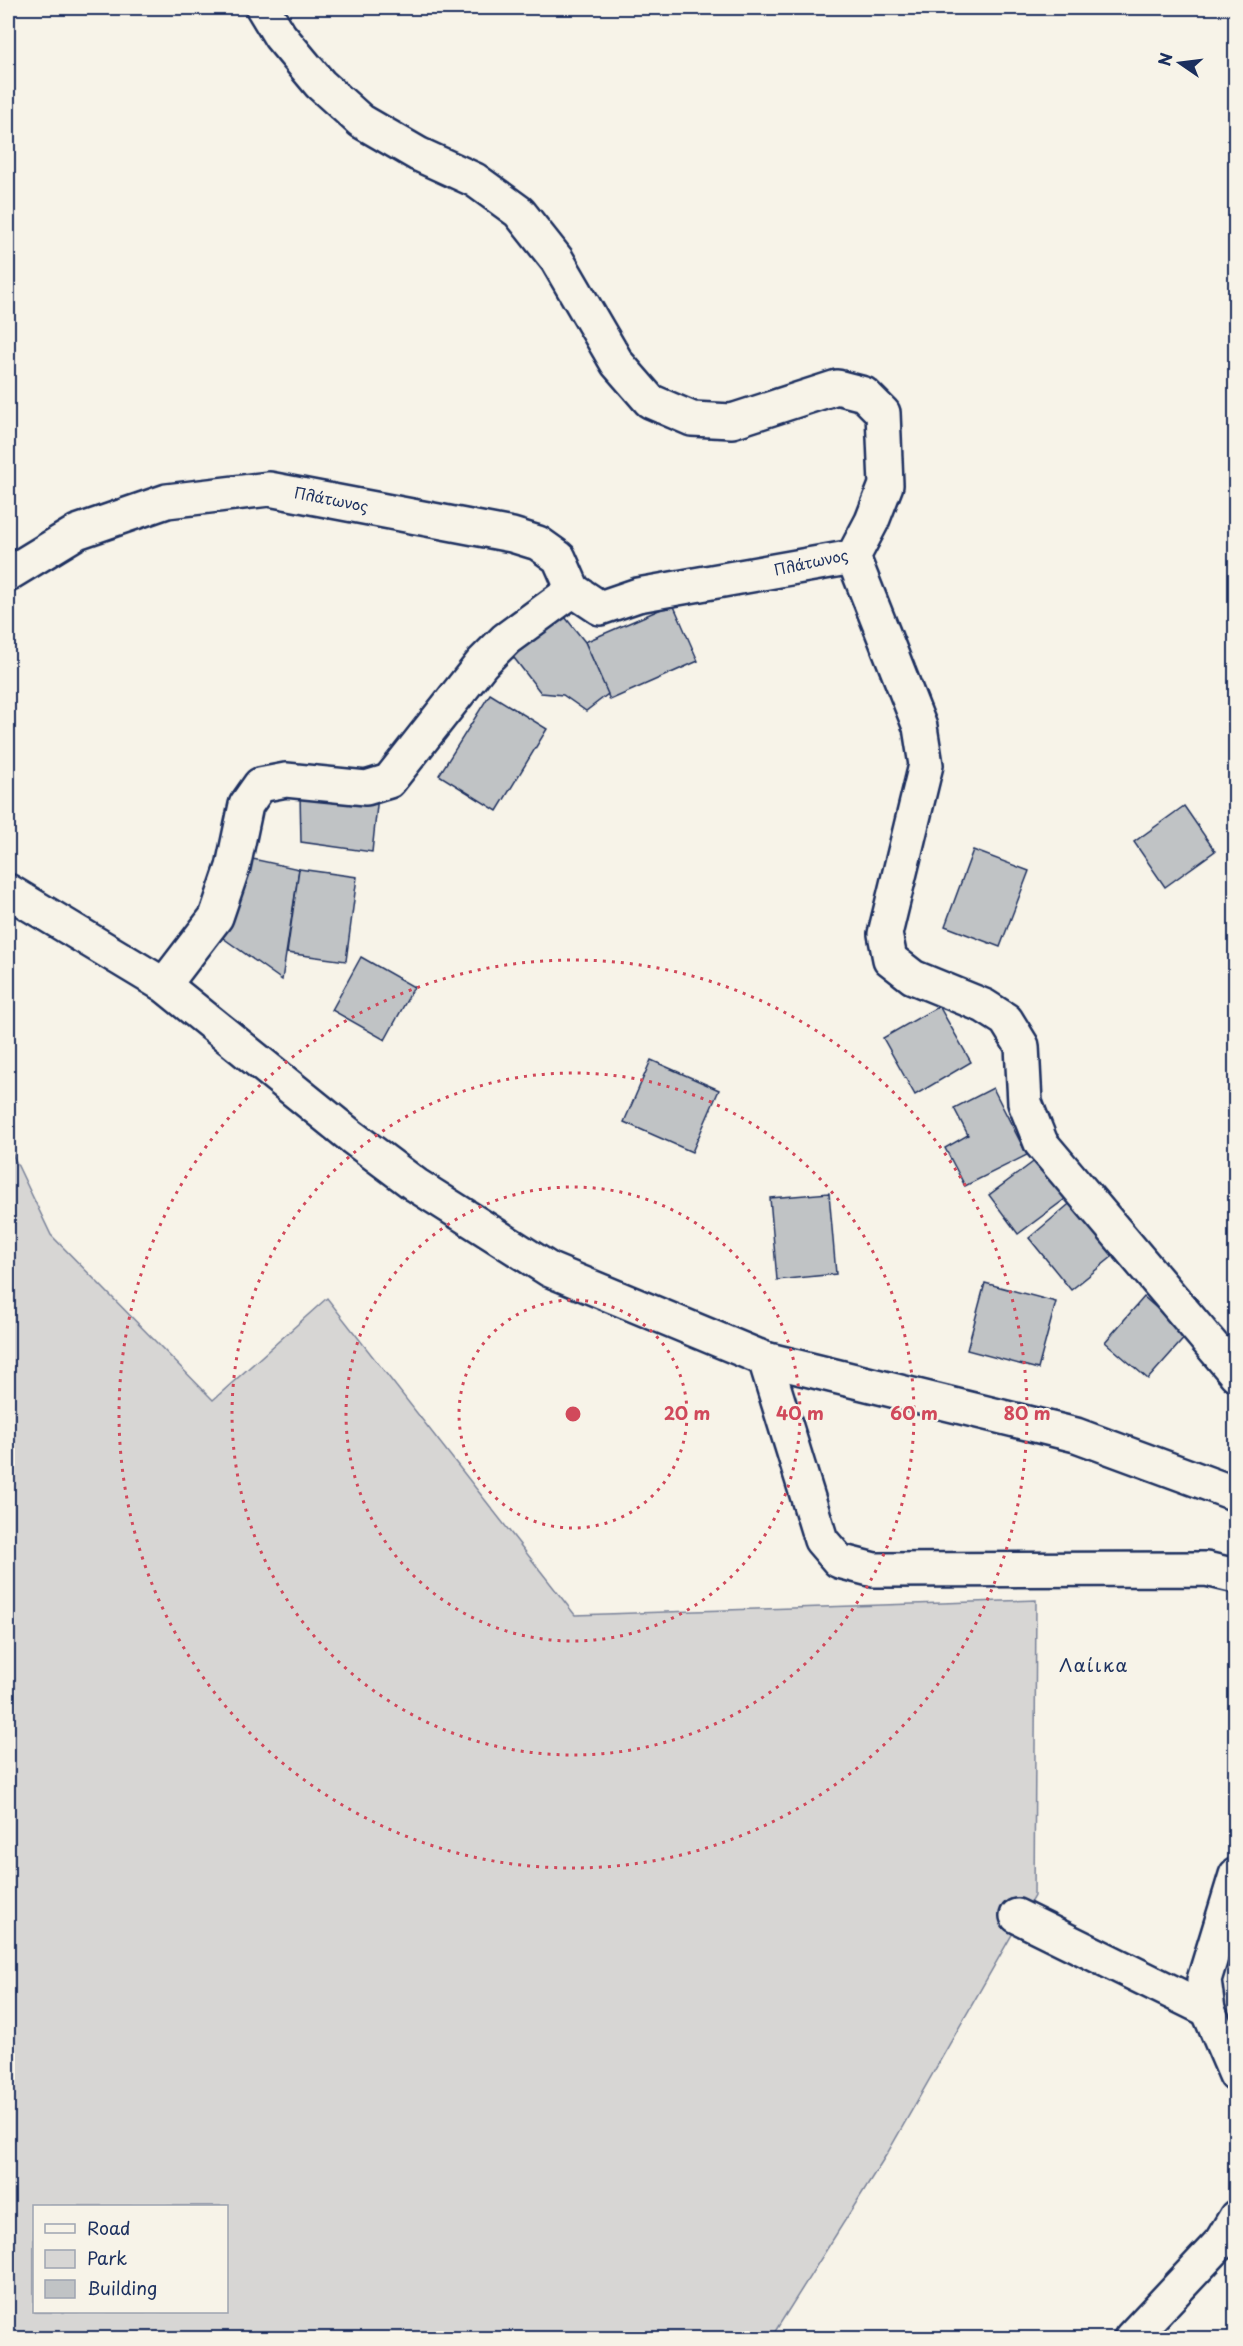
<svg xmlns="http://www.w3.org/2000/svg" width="1243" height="2346" viewBox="0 0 1243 2346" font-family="'Playpen Sans',sans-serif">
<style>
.green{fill:#d7d6d4;stroke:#798299;stroke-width:1.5;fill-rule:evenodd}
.building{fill:#c0c3c5;stroke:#1b2f5e;stroke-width:1.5}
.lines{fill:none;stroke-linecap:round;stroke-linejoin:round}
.minor-casing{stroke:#1b2f5e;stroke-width:38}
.minor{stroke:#f7f3e8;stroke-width:33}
.ring{fill:none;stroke:#d1495b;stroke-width:3;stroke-dasharray:3 6}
.labels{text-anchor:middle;stroke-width:4.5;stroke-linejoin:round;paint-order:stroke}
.street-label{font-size:15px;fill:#1b2f5e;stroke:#f7f3e8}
.quarter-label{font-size:18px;letter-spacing:1.5px;fill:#1b2f5e;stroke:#f7f3e8}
.centre{fill:#d1495b;stroke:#f7f3e8;stroke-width:3}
.ring-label{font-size:18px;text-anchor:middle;font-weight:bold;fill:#d1495b;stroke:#f7f3e8;stroke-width:4.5;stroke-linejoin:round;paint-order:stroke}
</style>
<rect width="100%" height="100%" fill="#f7f3e8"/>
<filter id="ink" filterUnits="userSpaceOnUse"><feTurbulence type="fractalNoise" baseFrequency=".0167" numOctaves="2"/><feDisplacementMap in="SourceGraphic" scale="12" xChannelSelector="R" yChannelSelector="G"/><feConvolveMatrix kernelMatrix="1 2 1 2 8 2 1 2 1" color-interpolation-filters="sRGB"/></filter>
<g filter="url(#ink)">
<path class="green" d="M8,1145L51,1235L213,1400L327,1298L575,1615L1036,1600L1034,1896L888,2152L771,2338H8ZM34,2206H226V2312H34Z"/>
<g class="building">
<path d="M673,604L698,661L610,700L585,642Z"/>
<path d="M561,612L585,642L608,694L586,711L563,695L541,693L511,654Z"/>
<path d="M490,694L547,729L497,811L439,775Z"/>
<path d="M300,794L378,796L372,852L301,842Z"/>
<path d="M1184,806L1215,851L1165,887L1134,842Z"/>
<path d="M973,850L1029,871L1000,947L945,926Z"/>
<path d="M243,857L299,869L282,980L223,938Z"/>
<path d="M299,869L357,877L346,961L287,953Z"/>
<path d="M361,957L414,987L385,1040L332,1010Z"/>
<path d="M939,1006L971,1062L915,1095L883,1038Z"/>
<path d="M651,1060L719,1090L692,1152L624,1122Z"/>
<path d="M993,1088L1027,1155L965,1186L945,1148L968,1135L954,1108Z"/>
<path d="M1040,1157L1069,1196L1018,1234L989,1195Z"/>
<path d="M829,1193L836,1274L777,1280L770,1198Z"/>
<path d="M1074,1200L1117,1253L1071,1290L1029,1238Z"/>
<path d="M985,1283L1056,1302L1038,1369L967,1350Z"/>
<path d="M1144,1297L1187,1335L1148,1379L1105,1342Z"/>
</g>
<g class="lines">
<defs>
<g id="minor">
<path d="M853,557L920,727L926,765L885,934L890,959L913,977L984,1006L1006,1020L1022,1046L1025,1103L1041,1143L1236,1374"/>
<path d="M8,574L77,532L167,501L269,489L512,535L538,543L559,558L573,590L600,608L638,595L853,557L872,521L886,485L883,413L864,394L837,387L732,421L692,419L650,401L617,363L557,260L519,212L475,180L418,154L361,121L320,84L280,36L263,8"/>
<path d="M8,891L164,985L352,1137L416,1185L550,1270L765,1359L1076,1435L1236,1494"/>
<path d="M164,985L216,917L233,867L246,805L260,785L286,780L366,788L389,781L482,663L506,639L573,590"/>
<path d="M765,1359L821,1540L839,1561L874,1570L1206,1569L1236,1576"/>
<path d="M1236,1875L1204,1980L1208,2010L1236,2075"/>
<path d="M1017,1916L1208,2010"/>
<path d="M1131,2338L1221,2242L1236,2217"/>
</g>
</defs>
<use href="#minor" class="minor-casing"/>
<use href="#minor" class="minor"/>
</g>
</g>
<g class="ring">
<circle cx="573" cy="1414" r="114"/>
<circle cx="573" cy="1414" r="227"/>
<circle cx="573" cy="1414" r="341"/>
<circle cx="573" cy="1414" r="454"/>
</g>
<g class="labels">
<g class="street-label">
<text transform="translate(331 500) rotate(11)" y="5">Πλάτωνος</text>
<text transform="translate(811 563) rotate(-12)" y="5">Πλάτωνος</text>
</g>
<g class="quarter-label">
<text x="1094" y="1672">Λαίικα</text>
</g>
</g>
<circle cx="573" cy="1414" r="9" class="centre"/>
<g class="ring-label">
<text x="687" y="1420">20 m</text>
<text x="800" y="1420">40 m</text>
<text x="914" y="1420">60 m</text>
<text x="1027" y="1420">80 m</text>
</g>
<rect width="1243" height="2346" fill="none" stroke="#f7f3e8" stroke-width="30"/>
<rect x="15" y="15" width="1213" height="2316" fill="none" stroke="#1b2f5e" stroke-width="2" filter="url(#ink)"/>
<rect x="33" y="2205" width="195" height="108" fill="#f7f3e8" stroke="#9fa5b1" stroke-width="1.5"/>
<rect x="45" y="2224" width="30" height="9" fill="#f7f3e8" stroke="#9fa5b1" stroke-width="1.5"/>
<text x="87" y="2235" font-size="18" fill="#1b2f5e">Road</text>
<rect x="45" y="2250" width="30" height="18" fill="#d7d6d4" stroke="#9fa5b1" stroke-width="1.5"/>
<text x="87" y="2265" font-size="18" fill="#1b2f5e">Park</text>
<rect x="45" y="2280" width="30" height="18" fill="#c0c3c5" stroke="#9fa5b1" stroke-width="1.5"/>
<text x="87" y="2295" font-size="18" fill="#1b2f5e">Building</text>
<g transform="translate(1180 63) rotate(284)" stroke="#f7f3e8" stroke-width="4.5" paint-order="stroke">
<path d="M0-4.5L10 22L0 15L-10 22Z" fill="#1b2f5e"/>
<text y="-9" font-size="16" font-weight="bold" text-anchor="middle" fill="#1b2f5e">N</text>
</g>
</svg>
